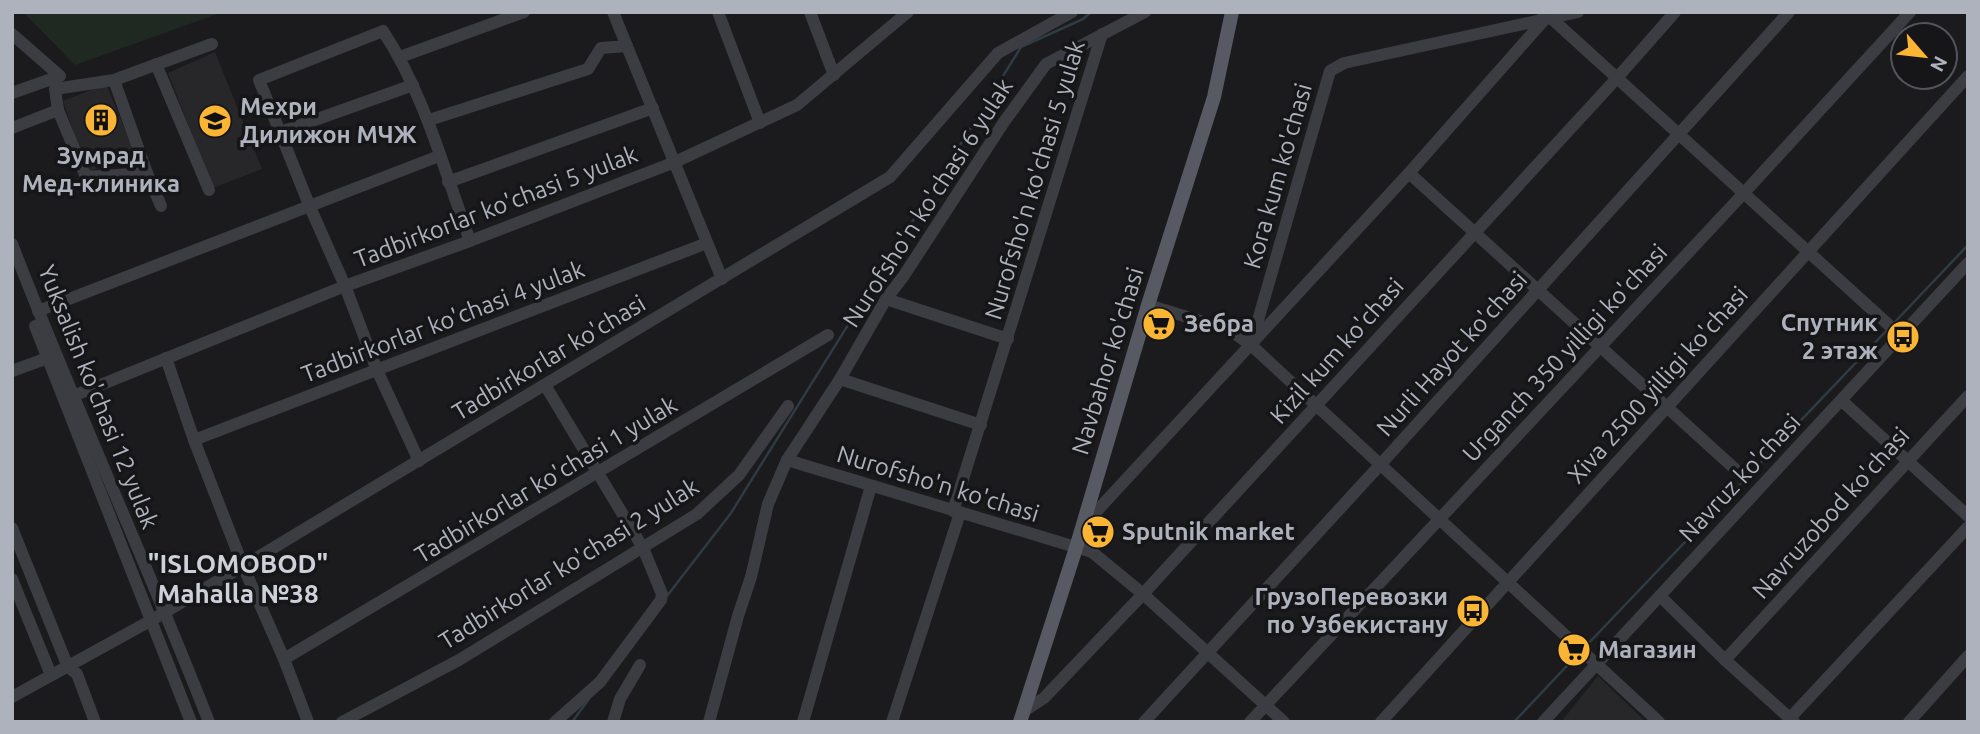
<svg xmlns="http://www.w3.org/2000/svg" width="1980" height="734" viewBox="0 0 1980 734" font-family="Ubuntu,sans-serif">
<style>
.built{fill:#27272a}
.green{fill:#202921}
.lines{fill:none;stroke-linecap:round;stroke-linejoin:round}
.stream{stroke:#2f3b43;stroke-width:2.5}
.minor{stroke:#3b3d43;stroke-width:12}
.major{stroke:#575a62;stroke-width:14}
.labels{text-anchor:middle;stroke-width:7;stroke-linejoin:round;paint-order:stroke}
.poi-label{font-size:24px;font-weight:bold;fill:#adb2bd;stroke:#161618;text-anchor:start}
.street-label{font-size:24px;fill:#adb2bd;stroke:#161618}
.neighbourhood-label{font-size:26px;font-weight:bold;fill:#ced1d9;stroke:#161618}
</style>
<rect width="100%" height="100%" fill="#1b1b1d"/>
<g class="built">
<path d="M215,52L262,169L213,188L168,73Z"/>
<path d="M106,84L141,168L113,160L88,173L63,101Z"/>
<path d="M1598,676L1646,722H1561Z"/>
</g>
<path class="green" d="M23,12H223L75,65Z"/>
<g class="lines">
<g class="stream">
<path d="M1893,324L1968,245"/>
<path d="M667,596L731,513L1021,47L1083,19L1091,12"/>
<path d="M1584,648L1888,329"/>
<path d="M572,722L589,699"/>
<path d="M1514,722L1579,653"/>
</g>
<g class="minor">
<path d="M613,12L722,279"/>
<path d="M718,12L760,123"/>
<path d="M810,12L834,75"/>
<path d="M1551,18L1901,336"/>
<path d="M12,34L60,76L12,93"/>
<path d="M400,57L524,12"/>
<path d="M156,64L209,190"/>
<path d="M114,80L147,173"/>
<path d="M58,110L55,89L114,80L212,44"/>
<path d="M429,120L588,69L601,48L627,46"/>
<path d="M12,128L58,110L86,177L147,173L161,206"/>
<path d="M281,132L413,85"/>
<path d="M1409,173L1735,469"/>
<path d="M448,182L653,108"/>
<path d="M12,244C74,405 146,561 209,722"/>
<path d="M886,299L1008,339"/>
<path d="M1148,305L1230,330L1251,345L1659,722"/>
<path d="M38,311L439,156"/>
<path d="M35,326L191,722"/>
<path d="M1252,341L1330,71L1344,63L1578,12"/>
<path d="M166,358L194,440L243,566L284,659L308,722"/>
<path d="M12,371L53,356"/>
<path d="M840,379L981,425"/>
<path d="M545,385L643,548L662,594L661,600L600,682L555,722"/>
<path d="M73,396L345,286L470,241L675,162L797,105L908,12"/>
<path d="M1841,400L1968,516"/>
<path d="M194,440L707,243"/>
<path d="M787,460L1092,552L1143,594L1284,722"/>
<path d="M419,461L377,370L345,286L310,207L259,80L383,31C425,95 444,170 470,241"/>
<path d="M953,511L1102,34"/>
<path d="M1082,527L1409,173L1545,19L1543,12"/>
<path d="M12,528L68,667L77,674L95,722"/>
<path d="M12,579L51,675"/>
<path d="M1660,596L1725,660L1794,722"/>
<path d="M284,659L828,335"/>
<path d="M1725,660L1968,396"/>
<path d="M12,697L150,621L243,566L890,177L998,53L1072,12"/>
<path d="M1024,711L1044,698L1143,594L1617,78L1675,12"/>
<path d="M1790,718L1968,527"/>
<path d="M342,722L459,660L697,514L739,475L788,406"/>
<path d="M613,722L620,699L640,665"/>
<path d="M709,722L738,616L751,577L768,504L787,460L840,379L886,299L903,277L1004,122L1046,64L1145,12"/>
<path d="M803,722L871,486"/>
<path d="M892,722L960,513"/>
<path d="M1144,722L1380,465L1789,12"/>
<path d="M1250,722L1743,194L1910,12"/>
<path d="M1381,722L1968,76"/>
<path d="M1543,722L1968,263"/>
<path d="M1909,722L1968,656"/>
</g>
<path class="major" d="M1020,722L1076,548L1148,305L1214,97L1232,12"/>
</g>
<defs>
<symbol id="building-disc" viewBox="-11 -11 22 22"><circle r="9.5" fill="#fbb535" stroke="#161618"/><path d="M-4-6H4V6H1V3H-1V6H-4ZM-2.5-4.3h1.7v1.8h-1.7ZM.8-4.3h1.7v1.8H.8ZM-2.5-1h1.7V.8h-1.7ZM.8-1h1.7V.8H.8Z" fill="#111"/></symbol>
<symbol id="school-disc" viewBox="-11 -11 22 22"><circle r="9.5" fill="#fbb535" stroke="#161618"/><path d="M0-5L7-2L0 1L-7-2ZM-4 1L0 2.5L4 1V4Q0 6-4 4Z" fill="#111"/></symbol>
<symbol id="supermarket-disc" viewBox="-11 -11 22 22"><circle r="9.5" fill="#fbb535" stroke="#161618"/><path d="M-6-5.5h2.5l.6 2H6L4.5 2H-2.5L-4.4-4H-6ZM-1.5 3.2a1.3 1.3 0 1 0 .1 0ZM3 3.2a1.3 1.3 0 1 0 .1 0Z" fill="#111"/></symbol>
<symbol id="bus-disc" viewBox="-11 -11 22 22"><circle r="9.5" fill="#fbb535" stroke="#161618"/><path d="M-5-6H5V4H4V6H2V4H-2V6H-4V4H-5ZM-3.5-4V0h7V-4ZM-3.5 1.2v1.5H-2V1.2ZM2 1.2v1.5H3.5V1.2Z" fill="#111"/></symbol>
</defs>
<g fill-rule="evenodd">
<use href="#building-disc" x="82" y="101" width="38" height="38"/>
<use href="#school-disc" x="196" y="102" width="38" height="38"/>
<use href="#supermarket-disc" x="1140" y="305" width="38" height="38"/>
<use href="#bus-disc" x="1884" y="318" width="38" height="38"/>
<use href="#supermarket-disc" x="1079" y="513" width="38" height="38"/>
<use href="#bus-disc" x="1454" y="592" width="38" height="38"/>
<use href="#supermarket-disc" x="1555" y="631" width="38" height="38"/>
</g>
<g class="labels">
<g class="poi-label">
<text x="240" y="115">Мехри<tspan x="240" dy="28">Дилижон МЧЖ</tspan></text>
<text x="101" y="164" text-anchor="middle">Зумрад<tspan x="101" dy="28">Мед-клиника</tspan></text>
<text x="1878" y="331" text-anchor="end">Спутник<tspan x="1878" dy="28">2 этаж</tspan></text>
<text x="1184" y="332">Зебра</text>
<text x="1122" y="540">Sputnik market</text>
<text x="1448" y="605" text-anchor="end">ГрузоПеревозки<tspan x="1448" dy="28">по Узбекистану</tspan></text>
<text x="1598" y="658">Магазин</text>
</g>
<g class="street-label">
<text transform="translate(1278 176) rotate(-74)" y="8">Kora kum ko'chasi</text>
<text transform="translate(1035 180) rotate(-73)" y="8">Nurofsho'n ko'chasi 5 yulak</text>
<text transform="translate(928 203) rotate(-57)" y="8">Nurofsho'n ko'chasi 6 yulak</text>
<text transform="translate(496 207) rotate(-21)" y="8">Tadbirkorlar ko'chasi 5 yulak</text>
<text transform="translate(443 322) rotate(-21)" y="8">Tadbirkorlar ko'chasi 4 yulak</text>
<text transform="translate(1337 351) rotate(-48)" y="8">Kizil kum ko'chasi</text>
<text transform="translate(1565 353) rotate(-47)" y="8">Urganch 350 yilligi ko'chasi</text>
<text transform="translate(1452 354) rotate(-48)" y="8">Nurli Hayot ko'chasi</text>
<text transform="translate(549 358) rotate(-31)" y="8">Tadbirkorlar ko'chasi</text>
<text transform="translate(1108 361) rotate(-73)" y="8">Navbahor ko'chasi</text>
<text transform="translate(1658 385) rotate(-48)" y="8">Xiva 2500 yilligi ko'chasi</text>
<text transform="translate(98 397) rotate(68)" y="8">Yuksalish ko'chasi 12 yulak</text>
<text transform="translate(1740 478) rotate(-47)" y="8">Navruz ko'chasi</text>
<text transform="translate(546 480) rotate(-31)" y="8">Tadbirkorlar ko'chasi 1 yulak</text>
<text transform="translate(938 484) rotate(17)" y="8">Nurofsho'n ko'chasi</text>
<text transform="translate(1831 513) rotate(-48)" y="8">Navruzobod ko'chasi</text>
<text transform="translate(569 564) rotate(-32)" y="8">Tadbirkorlar ko'chasi 2 yulak</text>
</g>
<g class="neighbourhood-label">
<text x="238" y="573">"ISLOMOBOD"<tspan x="238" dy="30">Mahalla №38</tspan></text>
</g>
</g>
<rect width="1980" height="734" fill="none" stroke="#adb2bd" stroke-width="28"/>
<g transform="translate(1924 56) rotate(118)"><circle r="33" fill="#161618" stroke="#52545a" stroke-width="2"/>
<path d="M0-5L12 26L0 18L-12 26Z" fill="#fbb535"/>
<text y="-10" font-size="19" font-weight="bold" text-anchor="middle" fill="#adb2bd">N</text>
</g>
</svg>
